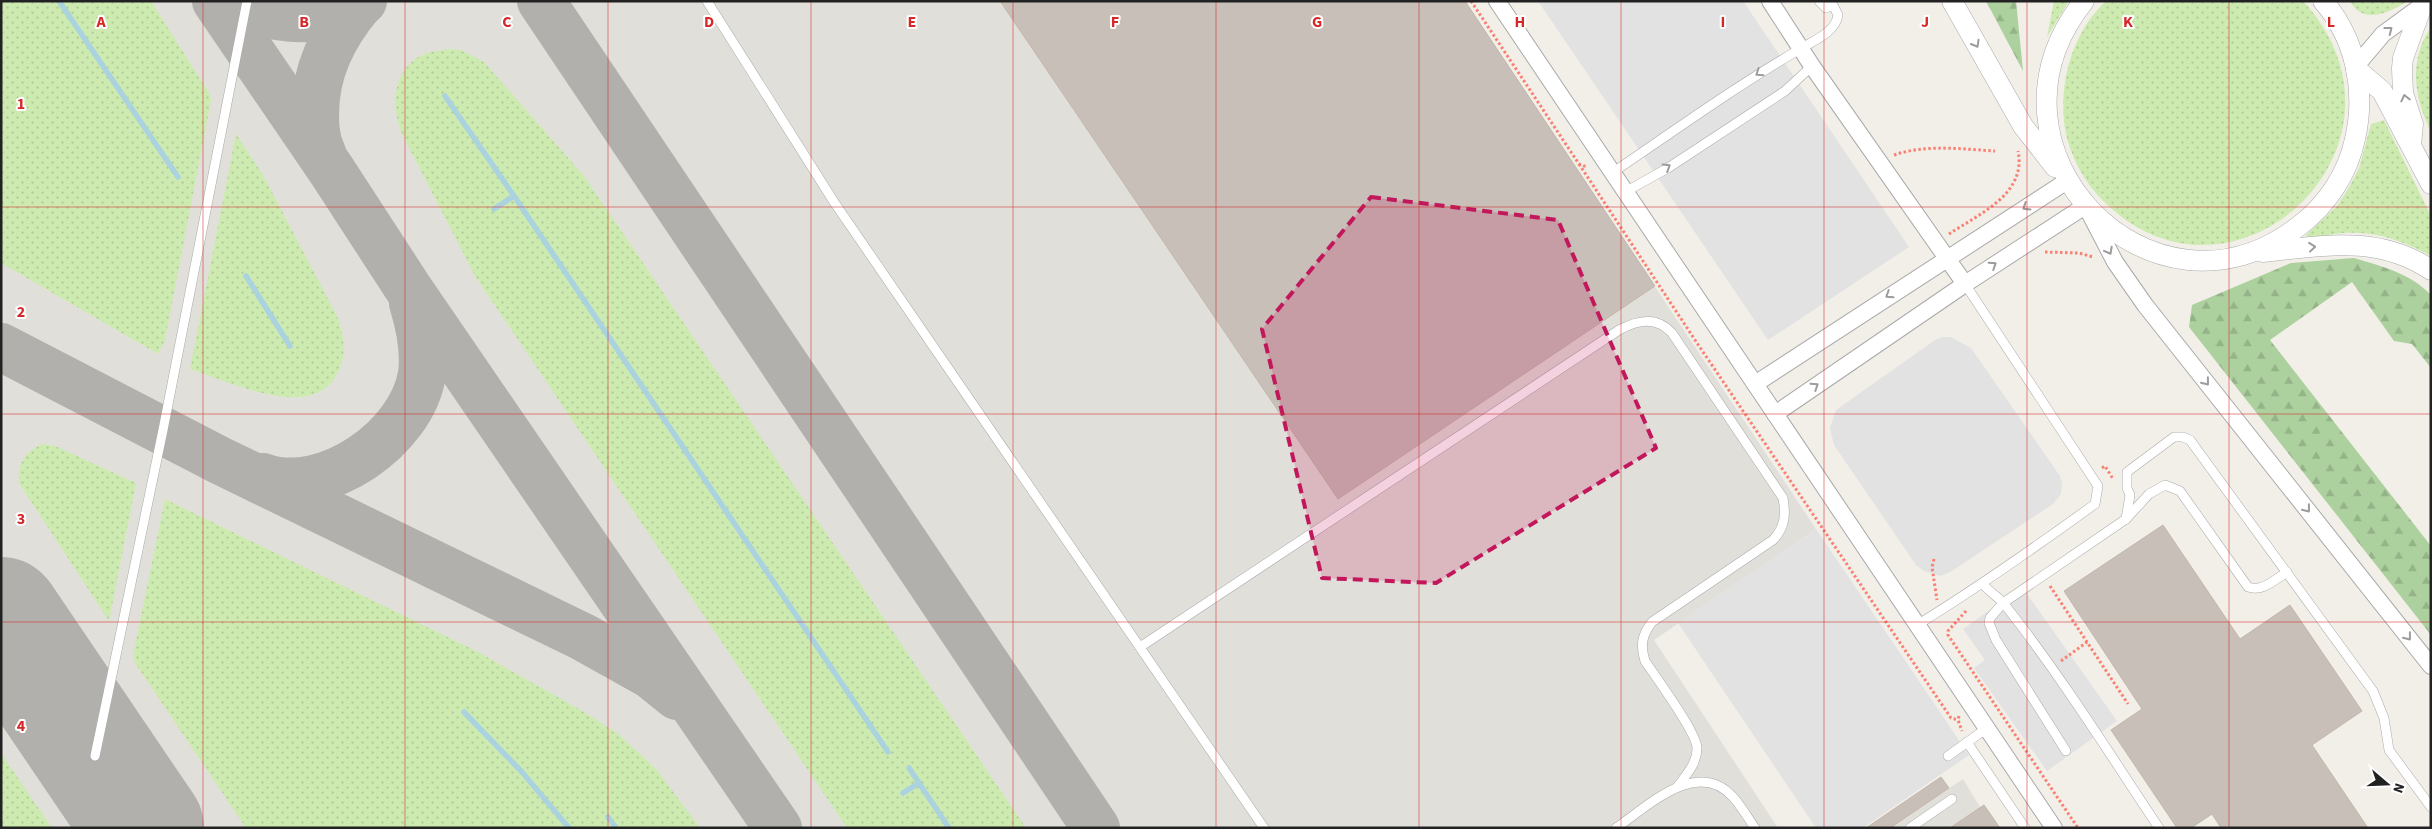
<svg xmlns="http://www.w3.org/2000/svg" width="2432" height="829" viewBox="0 0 2432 829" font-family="'Source Sans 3',sans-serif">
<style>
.airport{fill:#e1dfda}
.grass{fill:url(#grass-dots)}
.forest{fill:url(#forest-firs)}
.parking{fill:#e2e2e2}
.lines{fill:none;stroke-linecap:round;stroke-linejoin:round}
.stream{stroke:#aad3df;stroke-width:5.5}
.taxiway{stroke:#b1b0ac;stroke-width:48}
.runway{stroke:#b1b0ac;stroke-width:120}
.building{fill:#c7bfb8;stroke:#c4b6ab}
.service-casing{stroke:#a9a9a9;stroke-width:10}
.minor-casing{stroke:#a9a9a9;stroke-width:18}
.tertiary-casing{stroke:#a9a9a9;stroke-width:21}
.path{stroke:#fa8072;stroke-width:3;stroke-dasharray:2.5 2.5;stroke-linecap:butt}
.service{stroke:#fff;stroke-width:9}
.minor{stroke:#fff;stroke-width:16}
.tertiary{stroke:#fff;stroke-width:20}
.oneway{stroke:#9c9c9c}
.marked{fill:#c2185b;fill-opacity:0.2;stroke:#c2185b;stroke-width:4;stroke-dasharray:10 6;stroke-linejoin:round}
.grid{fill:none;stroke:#d62828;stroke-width:1;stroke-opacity:0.55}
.grid-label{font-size:16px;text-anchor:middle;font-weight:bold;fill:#d62828;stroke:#fff;stroke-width:4;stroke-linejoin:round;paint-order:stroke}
</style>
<defs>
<pattern id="grass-dots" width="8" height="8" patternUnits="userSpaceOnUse" patternTransform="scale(1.25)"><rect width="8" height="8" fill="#cdebb0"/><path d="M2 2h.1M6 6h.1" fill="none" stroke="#b0c997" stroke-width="1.8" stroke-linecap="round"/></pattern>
<pattern id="forest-firs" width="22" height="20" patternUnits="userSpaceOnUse" patternTransform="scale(1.25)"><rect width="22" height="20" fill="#add19e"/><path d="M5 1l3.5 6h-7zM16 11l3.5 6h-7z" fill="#95b388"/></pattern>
</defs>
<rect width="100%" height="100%" fill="#f2efe9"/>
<g class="airport">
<path d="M1,1H1465L1816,529L1654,640L1778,828H1Z"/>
<path d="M1963,779L1980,807L1984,805L2000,828H1890Z"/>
</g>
<g class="grass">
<path d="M1,1H151L209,93L211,100L165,340L158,354L1,263Z"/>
<path d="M2054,1H2069L2047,37Z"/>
<path d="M2106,1H2303C2430,139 2243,324 2112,209C2086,187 2068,155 2064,122C2060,78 2073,32 2106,1Z"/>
<path d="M2350,1H2408C2390,12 2363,26 2350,1Z"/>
<path d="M2431,27V132C2414,97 2408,61 2431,27Z"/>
<path d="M449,49L461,50L484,62L584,176L1026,828H847L475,276L402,134C391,107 392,70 422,55C430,51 440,51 449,49Z"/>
<path d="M2384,120L2431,216V256C2401,240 2376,231 2343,233C2332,234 2315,239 2305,236L2337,206L2348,189L2359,168L2371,124Z"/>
<path d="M236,134L263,175L337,316C344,337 348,353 337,374C312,423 228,381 190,369Z"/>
<path d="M43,444L55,446L136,483L109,621L19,483C17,464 25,451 43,444Z"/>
<path d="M165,499L478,652L579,709L617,733L637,751L657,770L700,828H246L135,663L133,655Z"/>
<path d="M1,753L52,828H1Z"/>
</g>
<g class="forest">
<path d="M1986,1H2016L2023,71Z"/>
<path d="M2354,258C2381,266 2410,273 2431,295V368L2412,344L2394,341L2352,282L2270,340L2431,546V635L2189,327L2192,305L2291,263Z"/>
</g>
<g class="parking">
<path d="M1538,1H1743L1909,247L1768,340Z"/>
<path d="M1942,337H1951L1971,348L2060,476L2062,484L2061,494L2053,504L1952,571L1941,576L1924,571L1916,565L1834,445L1830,428L1836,410L1935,340Z"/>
<path d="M1816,529L1969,755L1863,828H1816L1678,623Z"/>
<path d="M2022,587L2117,721L2047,771L1974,668L1985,660L1963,629Z"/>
</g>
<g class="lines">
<g class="stream">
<path d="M59,1L178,177"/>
<path d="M445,96L514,196L494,209"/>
<path d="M514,196L888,752"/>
<path d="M246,276L290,346"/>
<path d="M464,712L521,771L569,828"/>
<path d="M909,768L949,828"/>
<path d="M903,793L919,783"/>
<path d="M608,817L616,828"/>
</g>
<g class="taxiway">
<path d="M216,1L332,171L408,288L778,828"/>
<path d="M234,1C272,22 326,26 363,1"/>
<path d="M541,1L1096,828"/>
<path d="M322,153C316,141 315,128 315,115C315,71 332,37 360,3"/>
<path d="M1,347L219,460L583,637L651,675L677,696"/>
<path d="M263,477C325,499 412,438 422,374C425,350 420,326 413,303"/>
</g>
<path class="runway" d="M1,617L144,828"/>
</g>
<g class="building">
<path d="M1000,1H1465L1655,286L1338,499Z"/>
<path d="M2163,525L2240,639L2290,605L2362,711L2312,745L2368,828H2221L2212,814L2191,828H2177L2111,730L2142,709L2064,591Z"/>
<path d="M1941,777L1949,788L1890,828H1866Z"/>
<path d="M1984,805L2000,828H1950Z"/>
</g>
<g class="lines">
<defs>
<g id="service">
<path d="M707,1L834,202L1264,828"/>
<path d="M1612,173C1674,131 1735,87 1800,49C1813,41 1836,32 1838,15L1833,5L1826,8L1819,1"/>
<path d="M1625,192L1668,168L1785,91L1812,66"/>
<path d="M2126,519L2130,495L2127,488V472L2174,437H2183L2190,440L2373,691L2384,718L2389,750L2431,807"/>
<path d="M1983,584C1990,593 1999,597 2005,605C2061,676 2109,753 2159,828"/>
<path d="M1917,625C1979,587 2037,546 2095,504L2098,486L1965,284"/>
<path d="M1140,647L1619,330C1638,320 1656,316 1672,333L1783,498C1786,515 1785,527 1773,540L1652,622C1642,635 1640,645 1645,661C1655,676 1697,733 1697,748C1697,763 1687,774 1678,786"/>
<path d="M1967,742L2025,828"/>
<path d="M2066,751L1996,640L1989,623L1990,618L2003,603L2126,519L2149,494L2165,485L2180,491L2248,587C2263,592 2274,580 2287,572"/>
<path d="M95,756L163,430L247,1"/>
<path d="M1948,756L1987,728"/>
<path d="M1616,828C1647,807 1697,757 1733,797C1741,806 1748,818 1755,828"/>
<path d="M1910,828L1952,799"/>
</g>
<g id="minor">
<path d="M1497,1L2054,828"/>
<path d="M1770,1L1812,66L1965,284"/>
<path d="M2356,66L2383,34L2424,4"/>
<path d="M2088,210L2115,262L2145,305L2431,666"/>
<path d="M1755,384L2067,181"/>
<path d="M1775,414L1965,284L2085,206"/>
</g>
<g id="tertiary">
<path d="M1952,1L2023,126L2055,167"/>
<path d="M2084,1C1966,149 2152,340 2299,226C2327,205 2348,173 2355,139C2366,91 2356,39 2323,1"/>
<path d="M2356,69L2382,91L2431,184"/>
<path d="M2411,145L2413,124L2403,93L2402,68L2403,58L2422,6"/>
<path d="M2263,252C2323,246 2377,234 2431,270"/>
</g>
</defs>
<use href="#service" class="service-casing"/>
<use href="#minor" class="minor-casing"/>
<use href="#tertiary" class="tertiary-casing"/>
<g class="path">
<path d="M1471,1L1579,164L1587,167"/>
<path d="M1894,155C1926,144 1962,149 1995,151"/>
<path d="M1579,164L1699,346L1951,718L1958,720"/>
<path d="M1949,234C1979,214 2027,194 2018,151"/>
<path d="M2045,252L2079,253L2093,257"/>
<path d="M2102,468L2105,466L2113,479"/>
<path d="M1934,559L1932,567L1937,600"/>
<path d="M2050,586L2128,704"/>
<path d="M1966,611L1948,631V635L2078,828"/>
<path d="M2061,661L2087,642"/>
<path d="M1959,716L1958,720L1962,731"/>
</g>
<use href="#service" class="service"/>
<use href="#minor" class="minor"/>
<use href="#tertiary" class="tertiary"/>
</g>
<defs><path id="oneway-chevron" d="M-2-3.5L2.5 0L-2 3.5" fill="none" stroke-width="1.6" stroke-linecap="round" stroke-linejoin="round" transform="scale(1.25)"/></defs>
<g class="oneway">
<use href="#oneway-chevron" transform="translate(2389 30) rotate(-38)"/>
<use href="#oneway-chevron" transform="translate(1976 44) rotate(60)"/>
<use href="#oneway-chevron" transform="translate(1759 73) rotate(146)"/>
<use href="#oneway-chevron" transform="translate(2405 98) rotate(-103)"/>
<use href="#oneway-chevron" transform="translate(1667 167) rotate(-32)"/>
<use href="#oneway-chevron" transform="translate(2026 207) rotate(148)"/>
<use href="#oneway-chevron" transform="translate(2312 247) rotate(-6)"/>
<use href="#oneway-chevron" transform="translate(2109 251) rotate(62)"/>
<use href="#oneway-chevron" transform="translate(1993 265) rotate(-33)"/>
<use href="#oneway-chevron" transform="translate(1889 295) rotate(147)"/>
<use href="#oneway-chevron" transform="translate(2206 382) rotate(52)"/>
<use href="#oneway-chevron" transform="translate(1815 386) rotate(-34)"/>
<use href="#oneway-chevron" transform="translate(2307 509) rotate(52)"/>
<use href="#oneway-chevron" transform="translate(2408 637) rotate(52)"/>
</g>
<path class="marked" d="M1371,197L1558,220L1656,448L1436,583L1322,578L1262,329Z"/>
<path class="grid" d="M203,1V828M405,1V828M608,1V828M811,1V828M1013,1V828M1216,1V828M1419,1V828M1621,1V828M1824,1V828M2027,1V828M2229,1V828M1,207H2431M1,414H2431M1,622H2431"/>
<g class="grid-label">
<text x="101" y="27">A</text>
<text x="304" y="27">B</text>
<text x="507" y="27">C</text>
<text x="709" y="27">D</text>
<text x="912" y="27">E</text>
<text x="1115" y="27">F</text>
<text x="1317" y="27">G</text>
<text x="1520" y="27">H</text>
<text x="1723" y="27">I</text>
<text x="1925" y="27">J</text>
<text x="2128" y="27">K</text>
<text x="2331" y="27">L</text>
<text x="21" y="109">1</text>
<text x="21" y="317">2</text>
<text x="21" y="524">3</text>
<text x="21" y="731">4</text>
</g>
<rect width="2432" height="829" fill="none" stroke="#222222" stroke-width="5"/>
<g transform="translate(2387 784) rotate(109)" stroke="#ffffff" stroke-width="4" paint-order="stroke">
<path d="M0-4L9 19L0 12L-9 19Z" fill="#222222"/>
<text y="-8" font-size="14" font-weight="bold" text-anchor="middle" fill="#222222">N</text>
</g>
</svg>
